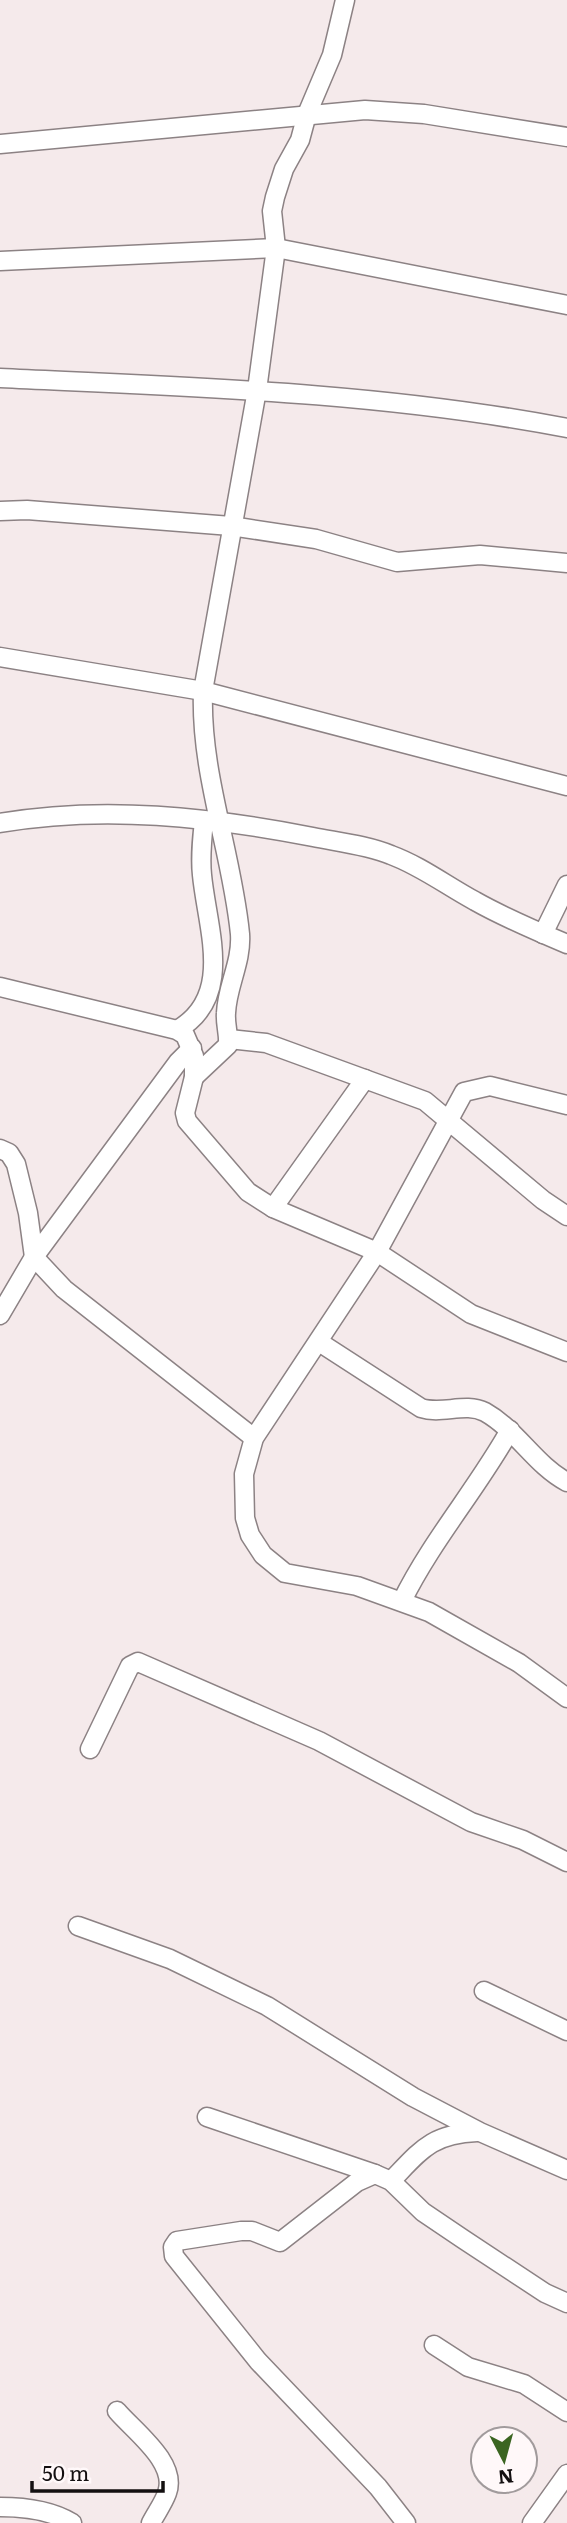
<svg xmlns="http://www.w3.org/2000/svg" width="567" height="2523" viewBox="0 0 567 2523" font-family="Literata,serif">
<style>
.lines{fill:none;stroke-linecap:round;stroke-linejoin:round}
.minor-casing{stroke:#8c8284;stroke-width:21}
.minor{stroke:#fff;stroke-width:18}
</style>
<rect width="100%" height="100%" fill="#f5eaeb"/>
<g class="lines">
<defs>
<g id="minor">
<path d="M0,144L365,110L424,114L567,137"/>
<path d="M0,261L276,248L567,305"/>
<path d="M0,378C190,387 380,392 567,428"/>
<path d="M0,511L27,510L231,526L316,539L397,562L480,555L567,563"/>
<path d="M0,657L203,691L567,786"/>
<path d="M0,823C104,805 210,817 313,837C338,842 367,845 391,855C421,866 447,886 475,901C505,918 536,931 567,944"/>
<path d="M543,934L567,885"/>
<path d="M0,987L177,1030L185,1035L194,1056V1077L185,1113L187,1121L248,1192L273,1208L377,1252L471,1314L567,1352"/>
<path d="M177,1030C235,997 207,928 202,875C200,857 202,839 204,821"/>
<path d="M229,1039L266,1043L425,1101L543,1200L567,1216"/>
<path d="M194,1077L228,1045C229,1034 225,1024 226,1013C227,986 242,962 240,934C232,852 200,774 203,691L257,390L276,248L272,211L275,197L284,169L300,140L307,114L332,55L345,0"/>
<path d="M567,1105L490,1086L464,1092L377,1252L254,1438L244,1474L245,1518L250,1535L263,1555L285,1573L357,1586L429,1612L519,1663L567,1698"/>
<path d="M0,1149L9,1153L16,1164L28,1213L34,1257L64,1289L254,1438"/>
<path d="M273,1208L365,1079"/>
<path d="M0,1315L34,1257L178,1062L192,1048"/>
<path d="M319,1342L421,1408C442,1415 465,1402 485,1412C517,1430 535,1465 567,1482"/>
<path d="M402,1601C432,1540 477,1489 510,1430"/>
<path d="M90,1749L130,1666L138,1662L319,1741L471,1822L523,1840L567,1862"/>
<path d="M78,1926L170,1959L267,2006L413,2097L480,2132L567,2170"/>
<path d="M484,1991L567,2031"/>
<path d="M207,2117L375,2174"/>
<path d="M391,2181C421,2150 431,2134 477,2132"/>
<path d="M434,2345L468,2367L524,2384L567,2412"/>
<path d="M117,2411C135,2432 178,2463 167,2493C163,2504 156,2513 151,2523"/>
<path d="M0,2507C24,2507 51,2510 72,2523"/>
<path d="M406,2523L378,2487L258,2361L174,2256L173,2247L177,2241L241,2231H252L280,2242L357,2182L375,2174L391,2181L423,2212L463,2239L545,2293L567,2303"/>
<path d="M532,2523L567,2474"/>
</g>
</defs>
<use href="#minor" class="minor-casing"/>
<use href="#minor" class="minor"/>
</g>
<g transform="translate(504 2460) rotate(174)"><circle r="33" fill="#fff8f9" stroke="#a19b9c" stroke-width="2"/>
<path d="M0-5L12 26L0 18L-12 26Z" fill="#3b6521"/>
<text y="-10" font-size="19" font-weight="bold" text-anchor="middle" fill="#141011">N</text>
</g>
<path d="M32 2481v10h131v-10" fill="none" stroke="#141011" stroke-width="3.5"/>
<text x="42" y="2481" font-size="21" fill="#141011" stroke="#fff8f9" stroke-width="5" paint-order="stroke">50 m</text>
</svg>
